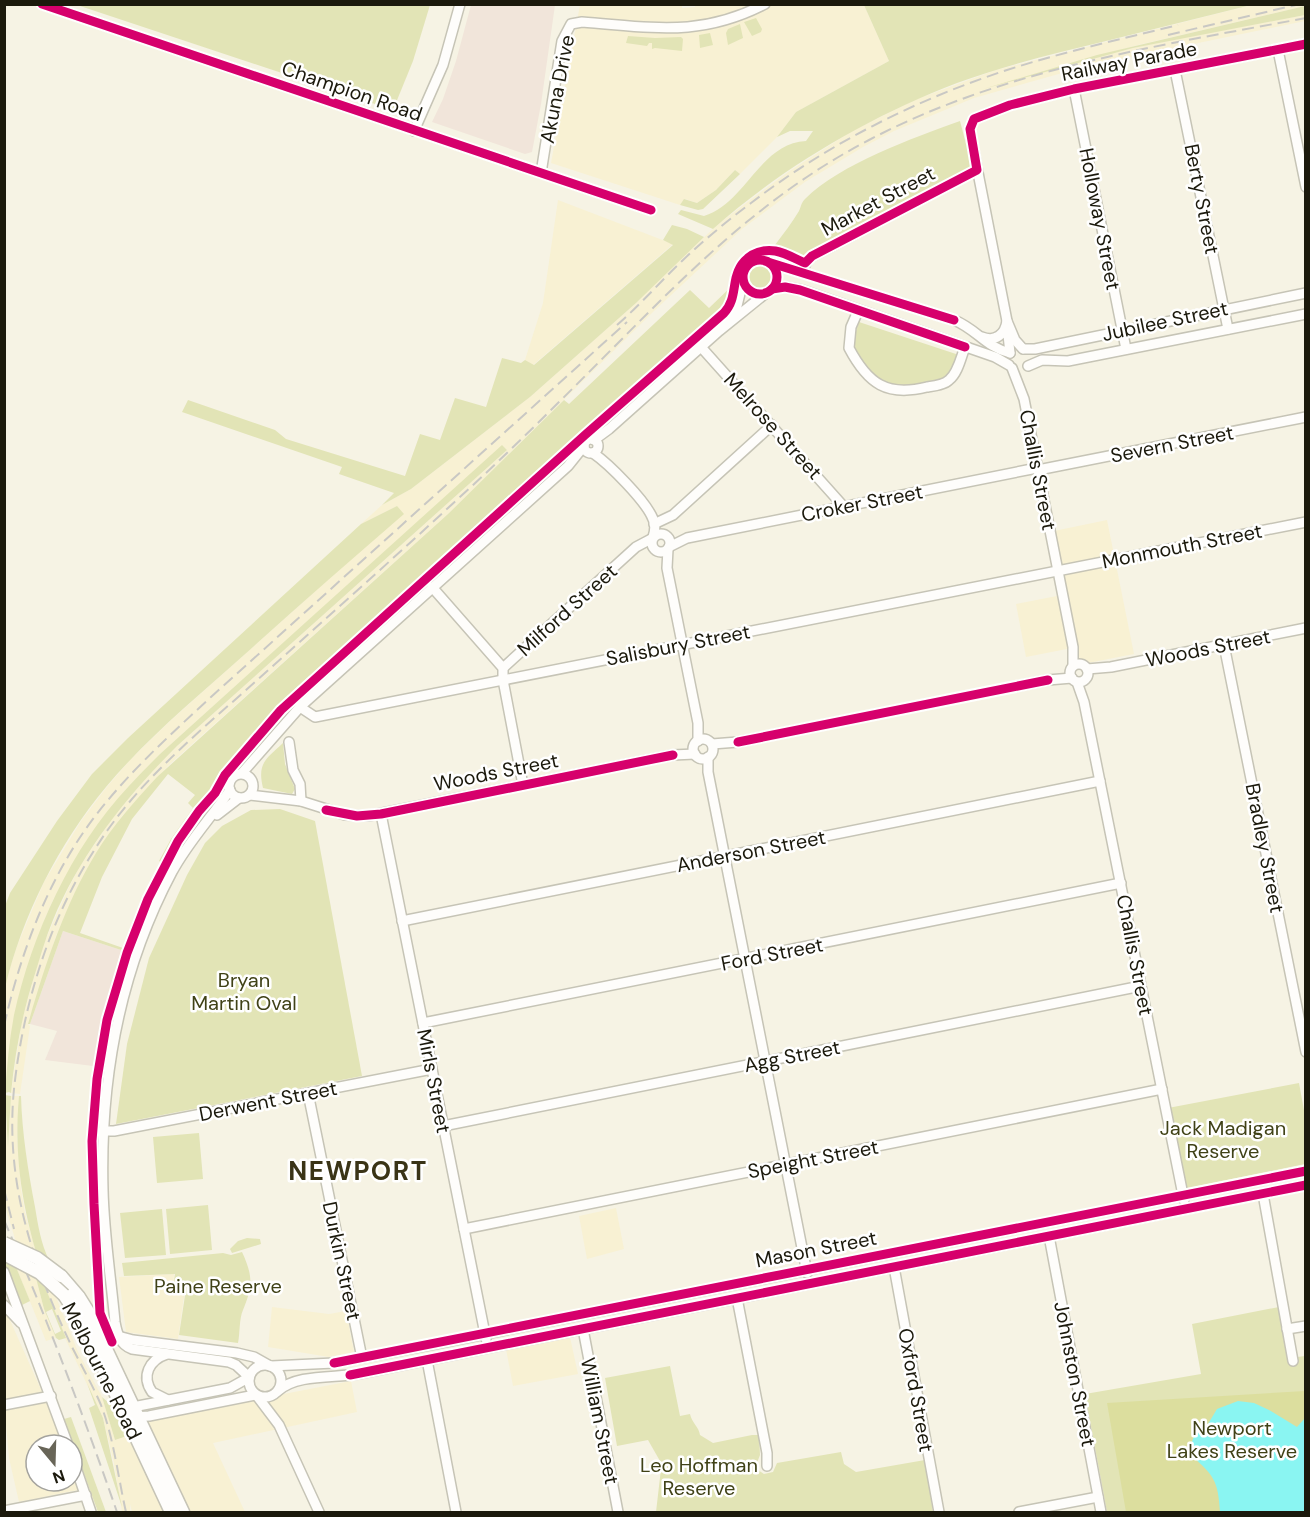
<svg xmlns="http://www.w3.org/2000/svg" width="1310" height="1517" viewBox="0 0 1310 1517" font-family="'DM Sans',sans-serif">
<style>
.built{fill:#f8f1d3}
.industrial{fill:#f1e5da}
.green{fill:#e2e4b6;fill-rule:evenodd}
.forest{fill:#dcde9e}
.water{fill:#8af5f2}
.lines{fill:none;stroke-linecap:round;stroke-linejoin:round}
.minor-casing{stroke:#c6c4b6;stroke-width:12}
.major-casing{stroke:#c6c4b6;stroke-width:15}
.minor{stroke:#fefdfb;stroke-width:9}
.major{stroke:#fefdfb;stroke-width:12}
.rail{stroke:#c9c8c4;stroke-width:2;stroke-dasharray:12 6;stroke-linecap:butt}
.major-bridge-casing{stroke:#c6c4b6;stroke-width:15;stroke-linecap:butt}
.major-bridge{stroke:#fefdfb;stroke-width:12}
.cycleway-casing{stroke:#fff;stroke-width:13}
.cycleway{stroke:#d6006c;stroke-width:9}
.labels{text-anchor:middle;stroke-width:5;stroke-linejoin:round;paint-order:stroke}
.street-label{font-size:20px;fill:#1b190c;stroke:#fff}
.park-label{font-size:20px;fill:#404217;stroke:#fff}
.district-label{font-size:26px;font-weight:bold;letter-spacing:1.5px;fill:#3a3416;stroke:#fff}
</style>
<rect width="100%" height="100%" fill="#f6f3e4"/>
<g class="built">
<path d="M682,4V8L695,7V4L864,5L889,61L796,112L777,137L740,174L735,170L716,190L697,203L685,199L680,205L551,163L580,5Z"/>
<path d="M1251,5L1305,6L1138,45L1025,76L1133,48L1207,33L1305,15V21L1087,66L974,98L894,131L863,147L805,182L742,229L654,311L448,514L170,764L122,816L97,852L75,893L56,936L28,1024L30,1026L20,1094L11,1093L22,1020L43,945L68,889L80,866L111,820L152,771L177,746L507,450L502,446L160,754L127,788L84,846L53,900L45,918L22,984L14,1017L5,1093L4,988L6,980L17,946L44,882L81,821L106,788L130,760L169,722L310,596L397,506L361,524L382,505L411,489L530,397L636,303L671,267L722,221L788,172L852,131L917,99L996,70Z"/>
<path d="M558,200L673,244L533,365L525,360L543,303Z"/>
<path d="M1107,520L1134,654L1088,663L1080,660L1077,647L1026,657L1016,604L1067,594L1054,531Z"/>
<path d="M4,1095L8,1146L11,1096H19L17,1138L21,1189L25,1213L36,1252L16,1242L5,1206Z"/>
<path d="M616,1208L624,1249L587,1259L579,1216Z"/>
<path d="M16,1267L36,1278L44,1309L56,1338L46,1341Z"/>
<path d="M174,1274L173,1287L185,1289L178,1339L126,1332L119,1277Z"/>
<path d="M43,1282L54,1292L78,1352L102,1397L115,1440L130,1435L167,1512H132L130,1504V1512H122L114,1463L103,1418L65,1338Z"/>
<path d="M272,1307L329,1314L346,1311L354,1352L329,1357L268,1347Z"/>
<path d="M4,1314L9,1318L47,1403L62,1445H36V1481H72V1472L78,1490L19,1502L9,1458L5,1413Z"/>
<path d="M570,1337L578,1374L513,1386L506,1349Z"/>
<path d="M351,1381L357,1412L213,1443L245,1512H187L143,1421Z"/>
</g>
<g class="industrial">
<path d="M471,5H555L541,104L532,152L525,154L432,122L443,99L456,61Z"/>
<path d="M63,931L121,950L99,1034L93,1066L45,1060L57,1031L30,1024Z"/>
</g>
<g class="green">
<path d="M77,5H430L413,61L393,110Z"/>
<path d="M864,5H1251C1203,17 1154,29 1106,41C1056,53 1006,65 957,83C869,117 784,166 713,229L678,214L681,210L704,216C746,203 760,143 806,141L813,131H790L777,137L796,112L889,61Z"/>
<path d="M1305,6V15L1133,48L983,89L1097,55Z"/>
<path d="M756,18L762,29L761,32L752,36L744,22Z"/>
<path d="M740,24L743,38L728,45L726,33L728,29Z"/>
<path d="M710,33L713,45L700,48L699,35Z"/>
<path d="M628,36L655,38L681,37L683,39L682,51L655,48L652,49V43H649L647,46L626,43Z"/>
<path d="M960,121L972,167L801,258L782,251L769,249L777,247L775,245C783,234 792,223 799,211C801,207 801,203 805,199C840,164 913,138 960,121Z"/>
<path d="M735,170L740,174L703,209L698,210L680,205L684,199L697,203L716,190Z"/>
<path d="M672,225L687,229L704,237L636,303L530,397L411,489L382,505L394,493L339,474L342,467L182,412L188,400L275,430L286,439L405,476L420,434L440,440L455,398L486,407L502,358L521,363L525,360L534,365L673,245L663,240Z"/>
<circle cx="760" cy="277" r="13"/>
<path d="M734,284L731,301L722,314L593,427L295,696L266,725L224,774L213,793L182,834L164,863L159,861L171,839L193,808L188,803L195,795L168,774L132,819L102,877L80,933L123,948L121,950L63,931L30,1024H28C45,965 64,906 96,853C113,825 135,801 157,777L448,514L564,400L569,404L690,290L709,308Z"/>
<path d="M859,322L959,355L948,378L908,389L880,381L853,350L854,337Z"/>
<path d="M502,445L507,450L177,746C126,797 81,853 53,920C45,939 40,958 34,977C22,1015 15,1053 11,1093L9,1092L5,1093C7,1067 9,1041 14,1015C32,934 71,848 128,787C138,776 149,765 160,754Z"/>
<path d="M397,506L404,514C351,560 297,607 244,655C197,697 147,738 106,787C59,843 22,916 5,988V906L10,893L57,821L92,774L128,738L361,524Z"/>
<path d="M283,743L285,764L295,789L292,794L263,788C257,763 266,759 283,743Z"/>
<path d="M280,809L315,821L362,1076L116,1124L127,1044L149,958L187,875L205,843L222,826L251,810Z"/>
<path d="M1299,1083L1305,1116V1164L1183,1189L1168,1108Z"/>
<path d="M5,1095L11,1096L8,1147Z"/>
<path d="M19,1096H21C22,1133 28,1170 35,1207C38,1225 41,1244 49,1260L36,1252C21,1200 14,1151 19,1096Z"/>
<path d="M199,1133L203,1179L157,1183L153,1137Z"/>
<path d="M208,1205L212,1250L170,1254L166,1209Z"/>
<path d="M162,1209L166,1255L125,1258L120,1213Z"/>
<path d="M247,1238L260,1239L261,1244L232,1253L230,1249L238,1241Z"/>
<path d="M242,1252C253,1276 253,1286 243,1310C239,1319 240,1333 238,1343L179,1335L186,1289L173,1287L175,1274L124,1276L122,1263L223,1253L231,1255Z"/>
<path d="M4,1262L16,1267L30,1301L22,1305Z"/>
<path d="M36,1278L43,1282L66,1338L59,1340L56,1338L44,1309ZM52,1309L61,1331L55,1334L46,1312Z"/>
<path d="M1279,1307L1290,1358L1305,1356V1512H1107L1085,1394L1201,1374L1192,1324Z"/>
<path d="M670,1366L680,1416L690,1414C692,1423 699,1427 700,1435L713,1443L752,1435H759L760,1455L755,1468L764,1474L773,1472L777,1463L841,1452L844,1464L856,1472L925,1460L933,1512H656L661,1469L664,1468L648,1440L617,1446L605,1378Z"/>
<path d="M87,1383L103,1418L122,1507L89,1408L95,1405Z"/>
<path d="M102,1397L110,1404L127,1436L115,1440Z"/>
<path d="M71,1417L106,1512H98L64,1419Z"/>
</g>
<path class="forest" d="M1305,1391V1512H1126L1107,1403Z"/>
<path class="water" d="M1238,1401L1254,1403L1269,1410L1297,1427L1305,1418V1512H1220C1218,1480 1214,1476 1191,1455C1190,1442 1194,1435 1201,1426L1208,1424L1217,1409Z"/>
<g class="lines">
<defs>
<g id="minor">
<path d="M42,4L651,210"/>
<path d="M1278,50L1306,187"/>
<path d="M1175,70L1228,329"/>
<path d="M1074,89L1126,349"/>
<path d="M970,129L974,119L1010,105L1074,89L1306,44"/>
<path d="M414,131L443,65L460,4"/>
<path d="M971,137L1007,321L1015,340L1023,349"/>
<path d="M541,173L562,41L571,24L582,22C652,27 699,38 765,4"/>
<circle cx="760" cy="277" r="17"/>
<path d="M771,263L954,320C978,330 984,346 1010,353"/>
<path d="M802,272L807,261L811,257L977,170"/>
<path d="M772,289L785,287L802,290L995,357L1009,365"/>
<path d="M858,311L851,327L849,348C868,384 887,397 927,387C934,386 944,385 949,380C958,373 961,357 965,347"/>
<path d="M728,320L737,306L743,281"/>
<path d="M1007,326L1010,353"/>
<path d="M982,337C995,342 1005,335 1007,321"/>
<path d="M701,347L844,507"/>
<path d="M1024,349H1035L1306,293"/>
<path d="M1028,366L1042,360L1068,361L1306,314"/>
<path d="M1012,368L1024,399L1073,647V666"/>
<circle cx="591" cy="446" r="7"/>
<path d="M594,440L609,429L719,331L766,293"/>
<path d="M593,453C609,464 646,501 653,519C656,525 655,531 653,537"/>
<path d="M1038,470L1306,417"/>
<path d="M654,524L673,515L772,425"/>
<circle cx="661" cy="543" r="9"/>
<path d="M669,547L687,538L1037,468"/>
<path d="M668,549L667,568L698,723V741"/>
<path d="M432,587L503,668V680L523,785"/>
<path d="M1224,645L1306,1052"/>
<circle cx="1079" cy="673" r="9"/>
<path d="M503,668L636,547L653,538"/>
<path d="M1087,669L1111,667L1306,628"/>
<path d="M1077,682L1084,702L1184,1200"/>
<path d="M300,707L315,717L1306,522"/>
<circle cx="703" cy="749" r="10"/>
<path d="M289,742L293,770L300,784L301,801"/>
<path d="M712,744L738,742L1048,680L1072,678"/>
<path d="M708,757V772L807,1273"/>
<path d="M242,773L300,707L568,466L584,446"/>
<circle cx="241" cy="786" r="12"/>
<path d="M230,790C211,818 188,842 172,872C120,970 100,1079 103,1190C104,1234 111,1278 115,1322C117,1333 120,1345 132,1349L229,1362L236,1365L249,1377"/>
<path d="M250,795L301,801L345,815L368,816L673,755L695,754"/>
<path d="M381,814L486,1339"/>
<path d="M217,815L239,798"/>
<path d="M402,921L1100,781"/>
<path d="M423,1023L1121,883"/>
<path d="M308,1093L362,1358"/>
<path d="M443,1126L1141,986"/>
<path d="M103,1131H114L432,1069"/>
<path d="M1263,1194L1293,1361"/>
<path d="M464,1229L1162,1089"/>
<path d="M1049,1236L1101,1512"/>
<path d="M894,1267L939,1512"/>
<path d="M4,1272L68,1445"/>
<path d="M737,1298L767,1453V1466"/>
<path d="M4,1305L21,1323"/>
<path d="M583,1329L618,1512"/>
<path d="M1287,1329L1306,1326"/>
<path d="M118,1336L133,1340L237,1353L254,1357L270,1366"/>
<path d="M167,1354C149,1360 141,1376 152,1392L168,1400"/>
<path d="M427,1360L456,1512"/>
<circle cx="265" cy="1381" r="16"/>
<path d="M271,1366L334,1363L435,1344L1306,1171"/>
<path d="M278,1391C296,1374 334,1378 358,1374L1306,1185"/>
<path d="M257,1396L279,1425L319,1512"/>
<path d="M4,1405L51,1396"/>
<path d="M129,1412L133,1407L230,1388L248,1378"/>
<path d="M134,1417L149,1416L255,1395"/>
<path d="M72,1456L91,1512"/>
<path d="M4,1511L86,1495"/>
<path d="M1019,1512L1098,1497"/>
</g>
<g id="major">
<path d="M61,1276L79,1297L89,1313L183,1512"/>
<path d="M64,1295L83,1324L171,1512"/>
</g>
</defs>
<use href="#minor" class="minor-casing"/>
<use href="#major" class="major-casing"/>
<use href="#minor" class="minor"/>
<use href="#major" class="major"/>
<g class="rail">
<path d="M1168,35L1300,4"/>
<path d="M617,325C640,305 660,282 682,261C704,240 727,221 751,203C828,144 915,100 1007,70C1063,52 1121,39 1178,25"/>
<path d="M4,1026C21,951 49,876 96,815C130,771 170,735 211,697L627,322"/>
<path d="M4,1189L14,1229"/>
<path d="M4,1220C46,1316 83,1414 117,1512"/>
<path d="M126,1512C118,1477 114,1439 101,1405C92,1384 81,1365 71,1345C32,1263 5,1181 14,1089C23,1005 49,920 95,849C136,783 198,733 255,682C324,620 393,559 461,496C516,446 568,393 620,341C697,263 771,191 869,140C1004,69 1157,46 1306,18"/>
</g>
<defs>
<g id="major-bridge">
<path d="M4,1243L37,1258L61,1276"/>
<path d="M4,1254L40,1273L64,1295"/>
</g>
</defs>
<use href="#major-bridge" class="major-bridge-casing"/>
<use href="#major-bridge" class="major-bridge"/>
<defs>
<g id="cycleway">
<path d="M42,4L651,210"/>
<circle cx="760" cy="277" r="17"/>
<path d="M771,263L954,320"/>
<path d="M772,289L785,287L800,290L965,347"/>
<path d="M738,742L1048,680"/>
<path d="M326,810L357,816L381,814L673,755"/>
<path d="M112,1342L100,1313L94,1204L92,1141L97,1079L107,1020L127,953L148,899L178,841L199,811L215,793L225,775L281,710L585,435L724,313C734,302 733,291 736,278C739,267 743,261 752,255C772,244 787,255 805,263L812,256L977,170L970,129L974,119L1010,105L1074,89L1306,44"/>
<path d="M334,1363L1306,1171"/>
<path d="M350,1375L1306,1185"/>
</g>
</defs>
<use href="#cycleway" class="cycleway-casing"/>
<use href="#cycleway" class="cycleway"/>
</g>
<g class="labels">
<g class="street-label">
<text transform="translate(1129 61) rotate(-11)" y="7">Railway Parade</text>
<text transform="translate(557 89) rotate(-79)" y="7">Akuna Drive</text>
<text transform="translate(352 91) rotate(19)" y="7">Champion Road</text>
<text transform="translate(1202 199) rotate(79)" y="7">Berty Street</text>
<text transform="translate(878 201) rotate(-28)" y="7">Market Street</text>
<text transform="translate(1100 219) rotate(79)" y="7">Holloway Street</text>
<text transform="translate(1165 321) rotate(-12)" y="7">Jubilee Street</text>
<text transform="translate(773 426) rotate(48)" y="7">Melrose Street</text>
<text transform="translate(1172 444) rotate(-11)" y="7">Severn Street</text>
<text transform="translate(1038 470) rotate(79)" y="7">Challis Street</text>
<text transform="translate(862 503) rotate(-11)" y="7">Croker Street</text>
<text transform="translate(1182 546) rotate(-11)" y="7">Monmouth Street</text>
<text transform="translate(567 610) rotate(-42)" y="7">Milford Street</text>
<text transform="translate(678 645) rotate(-11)" y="7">Salisbury Street</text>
<text transform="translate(1208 648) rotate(-11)" y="7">Woods Street</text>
<text transform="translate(496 772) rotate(-11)" y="7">Woods Street</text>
<text transform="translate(1265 848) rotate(79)" y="7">Bradley Street</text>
<text transform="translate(751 851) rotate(-11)" y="7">Anderson Street</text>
<text transform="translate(772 954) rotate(-11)" y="7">Ford Street</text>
<text transform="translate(1135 955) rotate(79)" y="7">Challis Street</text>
<text transform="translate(792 1056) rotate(-11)" y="7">Agg Street</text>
<text transform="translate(434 1081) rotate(79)" y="7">Mirls Street</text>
<text transform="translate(268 1101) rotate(-11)" y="7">Derwent Street</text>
<text transform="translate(813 1159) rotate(-11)" y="7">Speight Street</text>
<text transform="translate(816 1249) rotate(-11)" y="7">Mason Street</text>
<text transform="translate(342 1261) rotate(78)" y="7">Durkin Street</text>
<text transform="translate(102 1371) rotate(63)" y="7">Melbourne Road</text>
<text transform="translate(1075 1374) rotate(79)" y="7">Johnston Street</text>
<text transform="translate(916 1390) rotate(80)" y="7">Oxford Street</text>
<text transform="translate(600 1421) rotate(79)" y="7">William Street</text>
</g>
<g class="park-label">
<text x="244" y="987">Bryan<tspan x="244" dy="23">Martin Oval</tspan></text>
<text x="1223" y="1135">Jack Madigan<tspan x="1223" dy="23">Reserve</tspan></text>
<text x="218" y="1293">Paine Reserve</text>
<text x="1232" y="1435">Newport<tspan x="1232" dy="23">Lakes Reserve</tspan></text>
<text x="699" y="1472">Leo Hoffman<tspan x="699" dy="23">Reserve</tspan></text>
</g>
<g class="district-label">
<text x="358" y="1180">NEWPORT</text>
</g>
</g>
<rect width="1310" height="1517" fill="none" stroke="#1b190c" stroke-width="12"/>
<g transform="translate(54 1463) rotate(161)"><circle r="28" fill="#ffffff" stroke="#a4a39e" stroke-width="1.5"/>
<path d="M0-4.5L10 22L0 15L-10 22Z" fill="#686558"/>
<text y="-9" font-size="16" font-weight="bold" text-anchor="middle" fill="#1b190c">N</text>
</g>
</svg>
